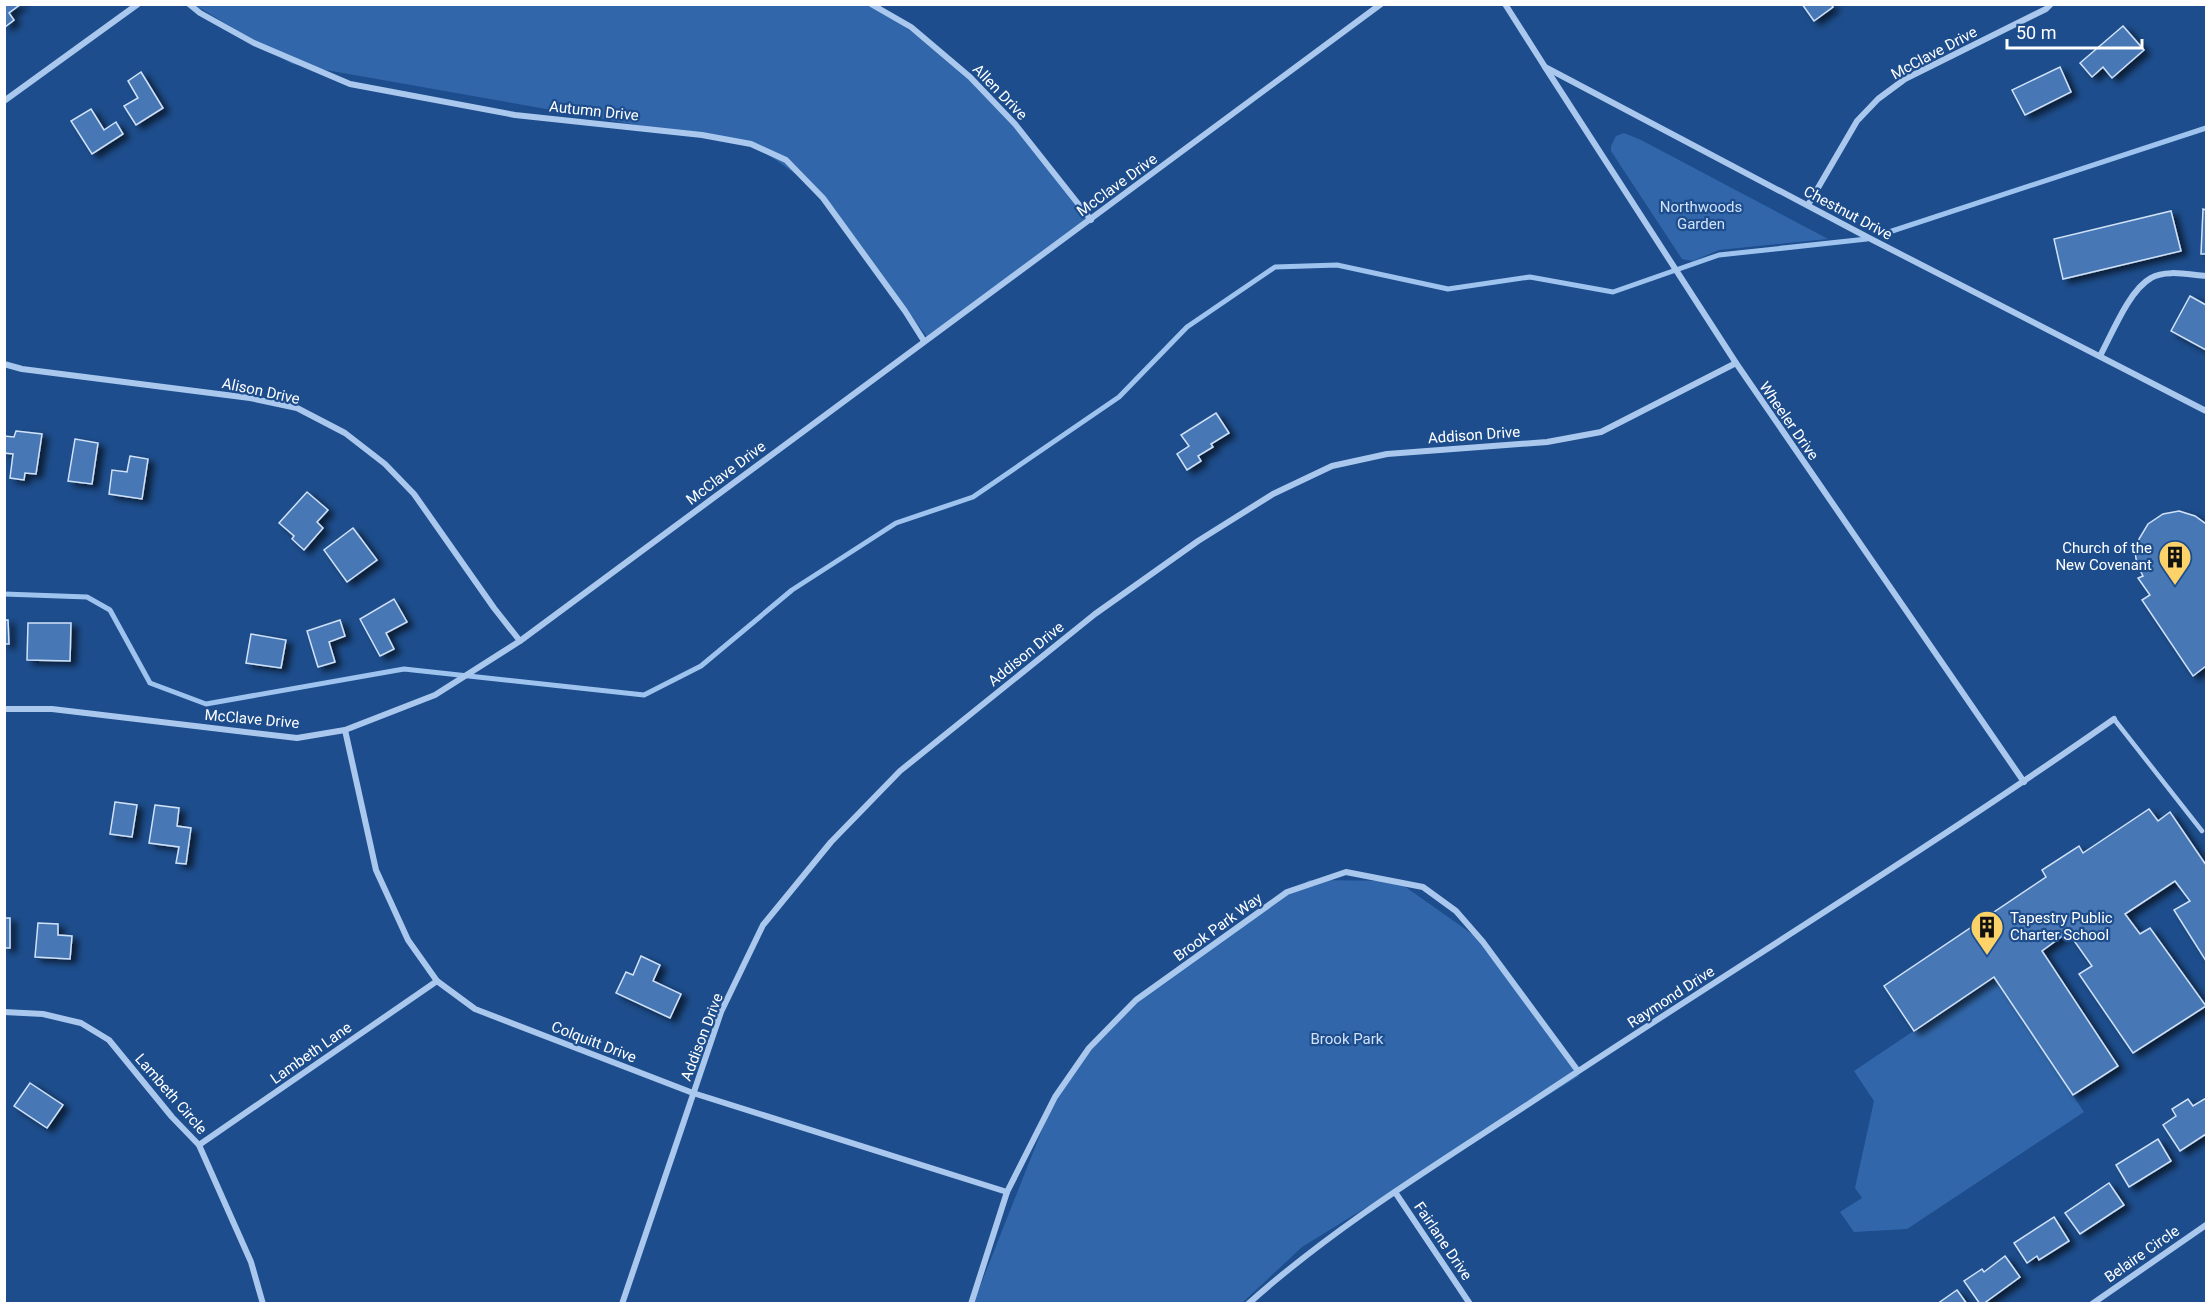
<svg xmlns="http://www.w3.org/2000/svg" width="2211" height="1308" viewBox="0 0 2211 1308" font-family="Roboto,sans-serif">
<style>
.green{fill:#3167aa}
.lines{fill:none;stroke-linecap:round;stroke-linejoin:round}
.stream{stroke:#9ec3ee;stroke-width:5}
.building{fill:#4677b4;stroke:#d0e2f9;stroke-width:1.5;filter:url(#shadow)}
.service{stroke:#aac8ed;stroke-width:4.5}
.minor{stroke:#aac8ed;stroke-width:6}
.labels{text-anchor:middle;stroke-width:4.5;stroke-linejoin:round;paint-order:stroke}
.street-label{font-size:15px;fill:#fff;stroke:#1d4d8c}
.park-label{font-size:15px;fill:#d0e2f9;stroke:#1d4d8c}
.poi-label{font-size:15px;fill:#fff;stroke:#1d4d8c;text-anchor:end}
</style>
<defs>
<filter id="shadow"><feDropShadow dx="6" dy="4" stdDeviation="3" flood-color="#0009"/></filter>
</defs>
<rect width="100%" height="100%" fill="#1d4d8c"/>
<g class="green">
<path d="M195,5H869L897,20L982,89L1095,219L928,338L814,187L756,146L292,64Z"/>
<path d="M1624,133L1641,140L1828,239L1719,250L1693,261L1682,259L1611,151V146L1616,136Z"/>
<path d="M1309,880L1397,881L1475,936L1579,1076L1302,1247L1242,1303L973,1304L1059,1087L1135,1000Z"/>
<path d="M1994,977L2084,1112L1907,1229L1854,1232L1840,1212L1862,1198L1855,1188L1874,1101L1854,1071Z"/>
</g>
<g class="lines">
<g class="stream">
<path d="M1886,233L2206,128"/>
<path d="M4,594L87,597L110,610L150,683L206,704L404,669L644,695L701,666L792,590L896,523L973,497L1119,397L1187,327L1275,267L1337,265L1448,289L1530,277L1613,292L1719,255L1867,239"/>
</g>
</g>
<g class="building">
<path d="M4,4H21L9,13L14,20L5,27Z"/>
<path d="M1802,4H1831L1833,7L1814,21Z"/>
<path d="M2123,26L2144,50L2112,78L2103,67L2092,77L2080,63Z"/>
<path d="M2060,67L2071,92L2025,115L2012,90Z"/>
<path d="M141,72L163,108L136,125L124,106L138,98L128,81Z"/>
<path d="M91,109L104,130L116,122L123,134L92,154L71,121Z"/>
<path d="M2203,209L2206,210V254H2201Z"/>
<path d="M2171,211L2181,251L2063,279L2054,239Z"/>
<path d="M2190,296L2206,305V350L2171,331Z"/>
<path d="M1216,413L1229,433L1211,444L1213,447L1198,456L1201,461L1187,470L1177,454L1189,446L1181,435Z"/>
<path d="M16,431L42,434L36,474L25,473L24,480L10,478L13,454L4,453V436L14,437Z"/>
<path d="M75,439L98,443L92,484L68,481Z"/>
<path d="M130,456L148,459L142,499L109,494L112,470L127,472Z"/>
<path d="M307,492L328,510L317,522L323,528L304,550L292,539L294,536L279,523Z"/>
<path d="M2179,511L2195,516L2206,524V666L2193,676L2142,600L2150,595L2138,578L2143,576L2137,565L2135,552L2139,539L2148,524L2163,514Z"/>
<path d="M353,528L377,560L347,582L324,550Z"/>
<path d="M394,599L407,622L386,633L394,649L380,656L360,619Z"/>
<path d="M4,620H8L9,644H4Z"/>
<path d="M340,620L345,636L329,642L335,662L318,667L307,631Z"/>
<path d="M28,623H71L70,661L27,660Z"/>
<path d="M251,634L286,640L281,668L246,663Z"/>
<path d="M115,802L137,805L132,837L110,834Z"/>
<path d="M155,805L179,808L177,826L191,828L186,864L176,863L179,847L149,843Z"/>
<path d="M2149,809L2158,821L2170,812L2206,865V961L2174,910L2190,901L2175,881L2125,914L2140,934L2150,928L2206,1006L2133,1053L2079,974L2092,966L2068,932L2042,951L2118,1066L2073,1095L1994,977L1914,1031L1884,986L2046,877L2042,870L2079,846L2083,853Z"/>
<rect x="4" y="918" width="6" height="30"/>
<path d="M38,923L58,924V935L72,936L70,959L35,957Z"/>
<path d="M641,956L660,965L653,981L681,994L670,1018L616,993L626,972L633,975Z"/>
<path d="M30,1083L63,1105L47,1128L14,1106Z"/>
<path d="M2206,1098V1134L2180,1151L2163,1125L2176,1116L2172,1109L2188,1099L2193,1106Z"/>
<path d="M2158,1139L2171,1161L2129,1187L2116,1165Z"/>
<path d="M2109,1183L2124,1205L2080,1234L2065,1213Z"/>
<path d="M2054,1217L2069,1241L2039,1260L2037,1256L2027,1263L2014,1243Z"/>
<path d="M2005,1256L2020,1277L1983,1304H1980L1964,1281L1982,1269L1984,1272Z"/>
<path d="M1957,1290L1967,1304H1937Z"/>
</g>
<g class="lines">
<path class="service" d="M2114,719L2202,831"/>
<g class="minor">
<path d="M189,4L200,13L254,43L350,84L515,115L702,135L751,144L786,160L823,198L905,311L924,341"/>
<path d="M871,4L911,27L970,77L1015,124L1091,220"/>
<path d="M1505,4L1545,67L1869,238L2206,411"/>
<path d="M1545,67L1736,363L2024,782"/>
<path d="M4,101L138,4"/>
<path d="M1808,205L1857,121L1878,99L1905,79L2046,9L2051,4"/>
<path d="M2100,356C2112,334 2129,290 2151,278C2166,269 2190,275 2206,276"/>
<path d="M4,364L22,369L250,398L297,408L345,433L385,464L414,494L494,608L520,641"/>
<path d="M4,709H52L297,738L345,730L435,695L520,641L1381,4"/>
<path d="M345,730L376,870L408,940L437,981L475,1009L693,1093L1007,1192"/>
<path d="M4,1012L43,1014L81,1023L109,1040L172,1117L199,1145L251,1262L263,1304"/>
<path d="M199,1145L437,981"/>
<path d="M1395,1192L1470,1304"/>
<path d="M622,1304L721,1012L763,925L831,842L900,771L1095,614L1198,541L1273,494L1332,466L1387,454L1547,442L1601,432L1736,363"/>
<path d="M971,1304L1007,1192L1055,1097L1089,1048L1136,1000L1287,892L1346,872L1423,887L1456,911L1483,942L1578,1071"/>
<path d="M1248,1304C1334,1227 1434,1166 1530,1103C1724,974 1923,853 2114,719"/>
<path d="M2092,1304L2206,1225"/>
</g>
</g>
<defs>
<symbol id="building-pin" viewBox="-11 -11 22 30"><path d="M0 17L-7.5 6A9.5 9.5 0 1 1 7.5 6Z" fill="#fcd269" stroke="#1d4d8c"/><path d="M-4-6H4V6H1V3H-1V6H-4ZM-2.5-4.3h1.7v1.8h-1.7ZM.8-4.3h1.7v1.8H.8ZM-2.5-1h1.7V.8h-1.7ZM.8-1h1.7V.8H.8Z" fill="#111"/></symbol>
</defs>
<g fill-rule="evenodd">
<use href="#building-pin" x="2156" y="538" width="38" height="52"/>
<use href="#building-pin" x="1968" y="908" width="38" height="52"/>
</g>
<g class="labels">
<g class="street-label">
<text transform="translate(1934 53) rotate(-28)" y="5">McClave Drive</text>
<text transform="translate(1000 92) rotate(46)" y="5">Allen Drive</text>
<text transform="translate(594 111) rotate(6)" y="5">Autumn Drive</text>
<text transform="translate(1117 185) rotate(-36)" y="5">McClave Drive</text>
<text transform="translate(1848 213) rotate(28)" y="5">Chestnut Drive</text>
<text transform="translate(261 391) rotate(12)" y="5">Alison Drive</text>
<text transform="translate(1789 421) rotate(55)" y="5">Wheeler Drive</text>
<text transform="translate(1474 435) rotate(-4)" y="5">Addison Drive</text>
<text transform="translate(726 473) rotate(-37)" y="5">McClave Drive</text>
<text transform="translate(1026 654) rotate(-39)" y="5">Addison Drive</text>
<text transform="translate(252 719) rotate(5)" y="5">McClave Drive</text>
<text transform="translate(1218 927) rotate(-36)" y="5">Brook Park Way</text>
<text transform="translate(1671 997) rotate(-33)" y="5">Raymond Drive</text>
<text transform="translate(702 1037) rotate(-69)" y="5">Addison Drive</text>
<text transform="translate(594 1042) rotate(21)" y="5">Colquitt Drive</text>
<text transform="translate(311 1053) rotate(-35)" y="5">Lambeth Lane</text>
<text transform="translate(171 1094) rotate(49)" y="5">Lambeth Circle</text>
<text transform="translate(1443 1241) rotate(56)" y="5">Fairlane Drive</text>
<text transform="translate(2142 1254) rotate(-35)" y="5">Belaire Circle</text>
</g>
<g class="park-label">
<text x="1701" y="212">Northwoods<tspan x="1701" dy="17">Garden</tspan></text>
<text x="1347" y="1044">Brook Park</text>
</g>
<g class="poi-label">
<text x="2152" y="553">Church of the<tspan x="2152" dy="17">New Covenant</tspan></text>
<text x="2010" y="923" text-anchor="start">Tapestry Public<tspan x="2010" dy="17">Charter School</tspan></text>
</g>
</g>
<rect width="2211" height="1308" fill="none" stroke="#ffffff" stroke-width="12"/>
<path d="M2007 39v9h135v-9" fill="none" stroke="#ffffff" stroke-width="3"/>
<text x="2016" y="39" font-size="18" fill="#ffffff" stroke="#1d4d8c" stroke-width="4.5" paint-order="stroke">50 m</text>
</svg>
